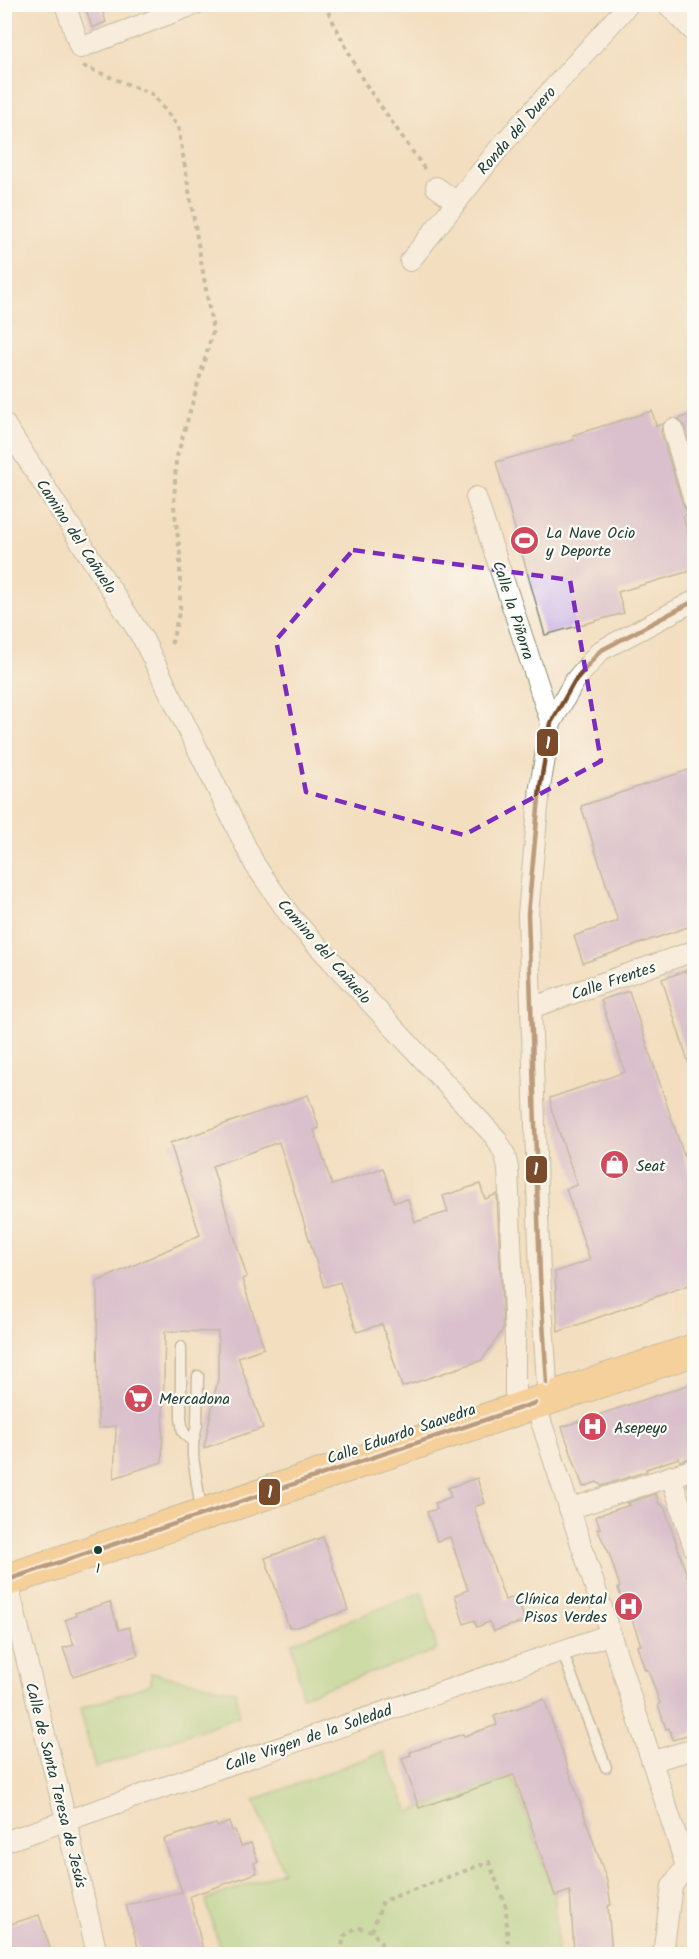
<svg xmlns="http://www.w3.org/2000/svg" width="699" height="1959" viewBox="0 0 699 1959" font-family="Kalam,sans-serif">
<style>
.green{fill:#a1d789;stroke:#608a5e;stroke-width:1.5}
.building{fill:#bc9bdb}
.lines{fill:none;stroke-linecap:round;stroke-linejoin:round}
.lane-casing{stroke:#898e7a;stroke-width:13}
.street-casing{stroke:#898e7a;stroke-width:22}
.primary-casing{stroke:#898e7a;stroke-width:34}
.path{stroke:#898e7a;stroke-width:4;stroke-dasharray:4.5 4.5;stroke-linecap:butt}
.lane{stroke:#fff;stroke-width:10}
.street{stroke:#fff;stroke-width:20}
.primary{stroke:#fbbe6e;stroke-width:32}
.bus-1-casing{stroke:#fdfcf7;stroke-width:9}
.bus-1{stroke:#7a4b2a;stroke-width:4.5}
.marked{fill:none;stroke:#7b2cbf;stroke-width:4.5;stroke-dasharray:12 8;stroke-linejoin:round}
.bus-dot{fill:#1f3d34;stroke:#fdfcf7;stroke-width:2}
.labels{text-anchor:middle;stroke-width:4.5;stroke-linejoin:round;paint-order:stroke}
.bus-label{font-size:14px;fill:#1f3d34;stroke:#fdfcf7}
.street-label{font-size:16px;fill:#1f3d34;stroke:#fdfcf7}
.poi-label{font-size:16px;fill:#1f3d34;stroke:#fdfcf7;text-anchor:start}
.line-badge{stroke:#fdfcf7;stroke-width:2}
.badge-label{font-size:16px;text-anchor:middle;font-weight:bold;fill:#fff}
</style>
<rect width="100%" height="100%" fill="#fdfcf7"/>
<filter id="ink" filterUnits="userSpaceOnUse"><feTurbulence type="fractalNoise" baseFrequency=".0167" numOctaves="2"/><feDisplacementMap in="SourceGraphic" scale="12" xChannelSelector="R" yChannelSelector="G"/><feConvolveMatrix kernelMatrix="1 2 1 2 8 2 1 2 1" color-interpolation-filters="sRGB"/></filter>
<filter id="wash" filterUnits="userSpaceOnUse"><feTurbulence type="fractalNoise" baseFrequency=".008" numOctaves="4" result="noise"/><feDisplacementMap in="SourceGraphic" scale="24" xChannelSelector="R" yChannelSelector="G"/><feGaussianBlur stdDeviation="1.35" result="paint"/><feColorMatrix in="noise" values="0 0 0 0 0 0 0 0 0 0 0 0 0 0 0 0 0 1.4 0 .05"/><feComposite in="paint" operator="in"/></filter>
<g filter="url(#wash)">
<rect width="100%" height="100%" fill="#f3dec0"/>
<g class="green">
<path d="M422,1592L437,1650L302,1696L292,1643Z"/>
<path d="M151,1673L236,1691L239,1716L95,1768L80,1709L151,1684Z"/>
<path d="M383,1752L409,1812L512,1776L555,1896L558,1954H221L206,1900L283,1871L254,1800Z"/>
</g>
<g id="blocks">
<g class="building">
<path d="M84,4H100L106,22L92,28Z"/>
<path d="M652,411L656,426L663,424L661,432L683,505L686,510L694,513L683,516L694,557V570L618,592L624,613L545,635L496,462L574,440L573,435Z"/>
<path d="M694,413V460L685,426L678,419Z"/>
<path d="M694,768V925L583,963L574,936L618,921L581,806Z"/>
<path d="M694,968V1070L691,1071L662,979Z"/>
<path d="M629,991L694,1186V1283L558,1332L555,1272L590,1260L566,1189L577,1185L551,1108L550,1098L625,1072L601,1000Z"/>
<path d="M308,1095L319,1128L314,1130L332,1185L383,1168L394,1202L408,1199L415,1222L448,1212L443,1196L480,1184L485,1199L497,1194L503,1330L482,1360L402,1387L382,1324L357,1332L340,1282L324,1287L279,1142L212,1166L247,1277L242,1279L264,1348L238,1357L263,1428L204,1448L218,1378V1332L165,1331L162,1462L114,1478L116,1426L98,1428L97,1282L200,1235L170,1143Z"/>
<path d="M694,1383V1457L680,1461L679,1458L646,1469L647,1471L602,1486L597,1482L583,1487L562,1427Z"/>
<path d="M477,1478L485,1503L474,1507L495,1571L505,1600L517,1596L525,1621L494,1631L489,1622L477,1627L474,1620L464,1624L455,1595L468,1590L450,1537L437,1541L427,1512L437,1509L435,1503L451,1497L448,1488Z"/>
<path d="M694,1481V1497H692L687,1484Z"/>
<path d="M656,1494L659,1504L664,1506L694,1597V1732L673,1740L669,1728L666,1729L658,1705L660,1703L648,1670H645L637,1646L641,1645L629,1611L626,1612L618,1588L620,1587L609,1553L597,1529L600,1528L596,1516L630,1505L627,1503Z"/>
<path d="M323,1537L348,1610L297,1627H289L265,1558Z"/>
<path d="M110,1602L119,1630L129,1627L138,1655L73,1676L63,1648L74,1645L65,1620L76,1616L75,1613Z"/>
<path d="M544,1699L607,1881L611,1905L608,1906L612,1954L574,1953L570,1891L555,1896L514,1775L419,1808L402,1758L411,1755L410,1752L437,1743L463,1734L464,1736L497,1725L494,1716Z"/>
<path d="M229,1822L232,1831L235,1830L241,1846L251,1843L258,1861L254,1863L257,1873L190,1896L204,1954H140L126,1905L182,1892L164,1839L192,1830V1831L216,1824L217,1827Z"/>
<path d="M39,1915L50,1948L32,1954H4V1926Z"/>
</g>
</g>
</g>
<g filter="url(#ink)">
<use href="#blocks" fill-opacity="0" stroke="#898e7a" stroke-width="1.5"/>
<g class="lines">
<defs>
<g id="lane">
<path d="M181,1347V1418L183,1432L193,1442V1457L200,1503"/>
<path d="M193,1442L197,1425L198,1376"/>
<path d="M562,1651L606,1767"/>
</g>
<g id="street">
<path d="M65,4L80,48L196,4"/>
<path d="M667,4L694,32"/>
<path d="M436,187L457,202"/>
<path d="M410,261L501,146L629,4"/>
<path d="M4,423L143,639L255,865L291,917L496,1138L505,1155L508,1168L515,1337V1394"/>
<path d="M673,429L694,501"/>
<path d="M476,497L551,723"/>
<path d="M531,1008L694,951"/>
<path d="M547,1383L540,1276L528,914L540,787L551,723L574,682L600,651L694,601"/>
<path d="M535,1403L686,1866"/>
<path d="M671,1476L694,1548"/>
<path d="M569,1509L694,1469"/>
<path d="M7,1581L66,1820L97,1954"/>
<path d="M653,1761L694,1749"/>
<path d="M4,1842L611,1634"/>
<path d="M663,1954L672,1886L686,1866L694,1863"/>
</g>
<path id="primary" d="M4,1581L694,1350"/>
</defs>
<use href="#lane" class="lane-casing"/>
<use href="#street" class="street-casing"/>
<use href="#primary" class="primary-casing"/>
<g class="path">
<path d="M324,4L364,82L426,171"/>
<path d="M83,66L152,94L178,126L213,331L176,460L174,506L180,554V609L172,642L168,647"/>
<path d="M372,1931L383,1901L489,1862L506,1907L508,1949L506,1954"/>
<path d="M329,1954L341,1952"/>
<path d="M342,1954L341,1952L344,1936L357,1927L372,1931L381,1943L379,1954"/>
</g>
<use href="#lane" class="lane"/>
<use href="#street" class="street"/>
<use href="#primary" class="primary"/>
<defs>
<g id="bus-1">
<path d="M547,1383L540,1276L528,914L540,787L551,723L574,682L600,651L694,601"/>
<path d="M4,1581L535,1403"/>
</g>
</defs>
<use href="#bus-1" class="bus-1-casing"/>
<use href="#bus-1" class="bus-1"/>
</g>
</g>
<path d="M0 0H699V1959H0ZM353,550L570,580L601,761L464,835L306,792L276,640Z" fill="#f3dec0" fill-opacity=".55" fill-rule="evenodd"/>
<path class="marked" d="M353,550L570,580L601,761L464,835L306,792L276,640Z"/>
<defs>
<symbol id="stadium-disc" viewBox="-11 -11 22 22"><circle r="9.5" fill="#d1495b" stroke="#fdfcf7"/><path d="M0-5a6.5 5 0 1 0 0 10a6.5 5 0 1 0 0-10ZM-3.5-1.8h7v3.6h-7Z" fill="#fff"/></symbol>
<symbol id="shop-disc" viewBox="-11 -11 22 22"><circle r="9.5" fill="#d1495b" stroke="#fdfcf7"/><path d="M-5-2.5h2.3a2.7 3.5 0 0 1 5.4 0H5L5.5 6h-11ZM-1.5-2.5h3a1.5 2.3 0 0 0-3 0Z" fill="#fff"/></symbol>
<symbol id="supermarket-disc" viewBox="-11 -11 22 22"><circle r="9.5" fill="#d1495b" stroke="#fdfcf7"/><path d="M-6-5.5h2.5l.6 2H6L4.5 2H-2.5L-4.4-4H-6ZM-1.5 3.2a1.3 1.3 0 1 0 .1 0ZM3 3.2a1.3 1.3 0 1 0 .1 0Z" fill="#fff"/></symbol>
<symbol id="hospital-disc" viewBox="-11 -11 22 22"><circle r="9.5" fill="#d1495b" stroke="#fdfcf7"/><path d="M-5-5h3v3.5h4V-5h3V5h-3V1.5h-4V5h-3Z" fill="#fff"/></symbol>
</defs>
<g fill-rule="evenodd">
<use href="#stadium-disc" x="508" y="524" width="33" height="33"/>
<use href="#shop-disc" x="598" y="1148" width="33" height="33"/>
<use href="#supermarket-disc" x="122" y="1382" width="33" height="33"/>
<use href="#hospital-disc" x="576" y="1410" width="33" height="33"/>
<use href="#hospital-disc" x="612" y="1590" width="33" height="33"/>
</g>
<circle class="bus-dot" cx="98" cy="1550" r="5"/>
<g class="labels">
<g class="bus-label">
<text x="98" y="1573">1</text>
</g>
<g class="street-label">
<text transform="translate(516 130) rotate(-49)" y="6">Ronda del Duero</text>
<text transform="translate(77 536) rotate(57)" y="6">Camino del Cañuelo</text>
<text transform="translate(514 610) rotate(72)" y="6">Calle la Piñorra</text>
<text transform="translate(325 951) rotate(49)" y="6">Camino del Cañuelo</text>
<text transform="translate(613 980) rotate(-19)" y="6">Calle Frentes</text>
<text transform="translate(401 1433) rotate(-19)" y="6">Calle Eduardo Saavedra</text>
<text transform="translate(308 1737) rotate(-19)" y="6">Calle Virgen de la Soledad</text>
<text transform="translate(57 1785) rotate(76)" y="6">Calle de Santa Teresa de Jesús</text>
</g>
<g class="poi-label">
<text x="546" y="538">La Nave Ocio<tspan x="546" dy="18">y Deporte</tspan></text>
<text x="636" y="1171">Seat</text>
<text x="159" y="1404">Mercadona</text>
<text x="614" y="1433">Asepeyo</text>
<text x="607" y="1604" text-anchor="end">Clínica dental<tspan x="607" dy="18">Pisos Verdes</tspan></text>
</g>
</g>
<g class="line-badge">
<rect x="536" y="728" width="23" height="29" rx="6" fill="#7a4b2a"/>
<rect x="525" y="1155" width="23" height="29" rx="6" fill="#7a4b2a"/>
<rect x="258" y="1478" width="23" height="28" rx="6" fill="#7a4b2a"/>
</g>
<g class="badge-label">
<text x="548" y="749">1</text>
<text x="536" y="1175">1</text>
<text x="270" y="1498">1</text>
</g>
<rect width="699" height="1959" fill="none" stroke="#fdfcf7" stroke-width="24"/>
</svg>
